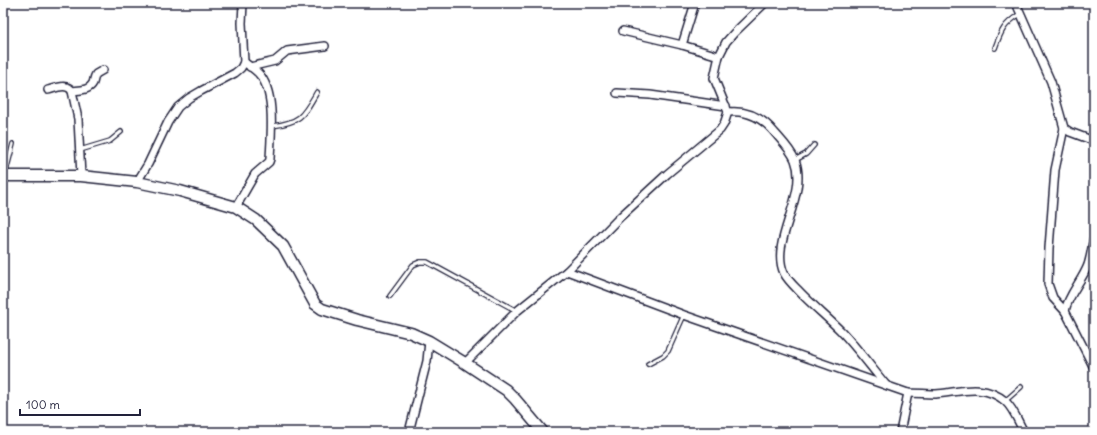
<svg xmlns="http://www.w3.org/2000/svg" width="1097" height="435" viewBox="0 0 1097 435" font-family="Delius,sans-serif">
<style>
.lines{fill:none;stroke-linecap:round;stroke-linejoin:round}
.lane-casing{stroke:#22223b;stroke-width:6}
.street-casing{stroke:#22223b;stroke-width:10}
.secondary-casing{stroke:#22223b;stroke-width:13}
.lane{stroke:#fff;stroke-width:3.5}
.street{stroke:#fff;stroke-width:7}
.secondary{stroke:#fff;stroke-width:10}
</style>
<rect width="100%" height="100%" fill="#fff"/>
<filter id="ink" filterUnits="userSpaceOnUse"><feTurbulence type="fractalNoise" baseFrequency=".025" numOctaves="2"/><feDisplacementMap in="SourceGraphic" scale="8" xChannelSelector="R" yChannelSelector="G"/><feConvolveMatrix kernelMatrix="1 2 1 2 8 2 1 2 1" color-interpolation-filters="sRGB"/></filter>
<g filter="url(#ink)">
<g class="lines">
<defs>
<g id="lane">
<path d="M995,48C1001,31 1004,24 1020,14"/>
<path d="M272,126C301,122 303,116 317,92"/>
<path d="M80,150L110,141L121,132"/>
<path d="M795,160L806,154L814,145"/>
<path d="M5,175L13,144"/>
<path d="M390,296L413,265L420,262H427L517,311"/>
<path d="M648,364L663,356L668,351L684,315"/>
<path d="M1005,401L1021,387"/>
</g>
<g id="street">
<path d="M1016,3L1051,82L1064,128L1070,132L1094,141"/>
<path d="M623,31L682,45L719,56"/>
<path d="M682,45L695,3"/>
<path d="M250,67L275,61L287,51L325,46"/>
<path d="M48,90C56,88 67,83 72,91L78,119L81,176"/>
<path d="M72,91C79,90 89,91 93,83C94,80 94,77 96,74L103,70"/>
<path d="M617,93L650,95L726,106"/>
<path d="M728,112C747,110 763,118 775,133C782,141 791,150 795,160C809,195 769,241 784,273C787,279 792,284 797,289C811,304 827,317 841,331C857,348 871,367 886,385"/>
<path d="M1064,128L1055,170L1049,248L1048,284L1053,298L1065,311"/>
<path d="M137,182L148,164L168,122L178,107L189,98L201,91L235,73L241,68L244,62L242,23L243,3"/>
<path d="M236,207L255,174L269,162L270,159C271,135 276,92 259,74C255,69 249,66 244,62"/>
<path d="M1094,237C1092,246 1091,256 1088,265C1082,281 1068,295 1065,311L1094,368"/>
<path d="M567,271L684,315L908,393C918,393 927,394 936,394C960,392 984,383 1005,401C1014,409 1018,422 1024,432"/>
<path d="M465,363L517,311L567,271L620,217L667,174L720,130L724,124L728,112L714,78L719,56L726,42L734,33L765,3"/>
<path d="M409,432L427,361L429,341"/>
<path d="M900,432L908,393"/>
</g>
<path id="secondary" d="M3,176H81L137,182L180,191L236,207L256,220L283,246L315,304L322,309L357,320L411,333L429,341L465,363L506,390L515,399L543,432"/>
</defs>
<use href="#lane" class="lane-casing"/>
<use href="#street" class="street-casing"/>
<use href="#secondary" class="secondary-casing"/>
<use href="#lane" class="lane"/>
<use href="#street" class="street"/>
<use href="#secondary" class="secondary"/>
</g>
</g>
<rect width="1097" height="435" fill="none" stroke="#fff" stroke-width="16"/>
<rect x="8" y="8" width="1081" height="419" fill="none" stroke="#22223b" stroke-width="1.5" filter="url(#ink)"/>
<path d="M20 409v6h120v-6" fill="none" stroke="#22223b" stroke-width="2"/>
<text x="26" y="409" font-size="12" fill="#22223b" stroke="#ffffff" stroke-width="3" paint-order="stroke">100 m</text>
</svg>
